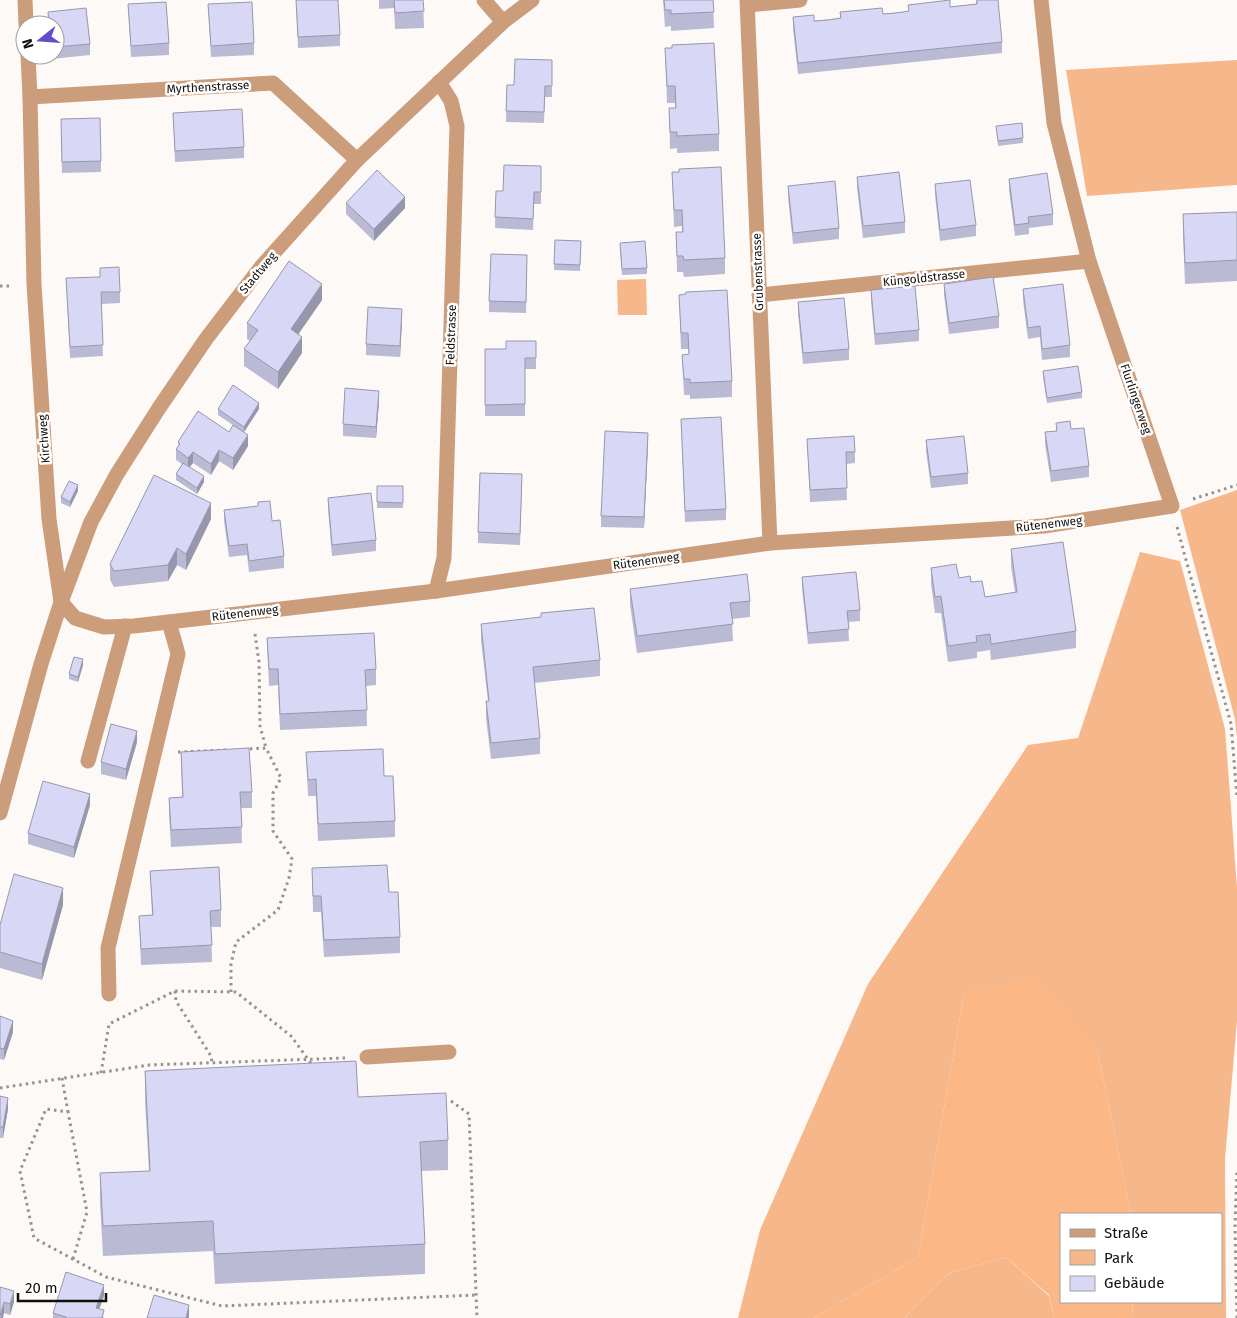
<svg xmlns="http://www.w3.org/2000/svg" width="1237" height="1318" viewBox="0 0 1237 1318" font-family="'Fira Sans',sans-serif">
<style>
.green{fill:#f6b78a}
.forest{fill:#fbb886}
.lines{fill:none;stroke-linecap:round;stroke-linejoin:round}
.path{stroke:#96928f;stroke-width:3;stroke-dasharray:2.5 4;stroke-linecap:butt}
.service{stroke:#cc9d7b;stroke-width:15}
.minor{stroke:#cc9d7b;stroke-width:15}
.tertiary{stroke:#cc9d7b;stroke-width:15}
.wall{fill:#babad4}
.shaded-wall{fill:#9797ac}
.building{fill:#d8d8f6;stroke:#9797ac}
.labels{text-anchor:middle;stroke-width:5;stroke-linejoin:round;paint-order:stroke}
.street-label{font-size:12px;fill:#130e0a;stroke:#fff}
</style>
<rect width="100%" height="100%" fill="#fdf9f7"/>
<g class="green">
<path d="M1237,60V185L1087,196L1066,70Z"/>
<path d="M646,279L647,315H618L617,280Z"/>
<path d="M1237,490V737L1235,719L1180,510Z"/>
<path d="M1140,552L1180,561L1225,729L1237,887V1021L1225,1159L1226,1318H1132L1133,1302H1221V1214H1131L1097,1049L964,994L918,1257L814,1318H738L760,1230L868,984L1028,745L1078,738Z"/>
<path d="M1006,1257L1049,1296L1054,1318H904L949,1273Z"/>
</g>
<path class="forest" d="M1031,978L1097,1049L1131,1214H1061V1302H1133L1132,1318H1054L1049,1295L1006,1257L949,1273L904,1318H814L918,1257L964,994Z"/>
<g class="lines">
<g class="path">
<path d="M0,286H12"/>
<path d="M1193,499L1237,485"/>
<path d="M1177,527L1231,724L1237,797"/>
<path d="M255,634L259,662L260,726L266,748"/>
<path d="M178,752L226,750"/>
<path d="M175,991L176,1001L211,1056L212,1062"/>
<path d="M231,992V964L236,942L278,910L289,878L292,859L273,831V793L281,778L266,748L245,749"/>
<path d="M101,1073L109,1024L175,991L236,992L291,1036L313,1066"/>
<path d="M62,1078L68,1112"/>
<path d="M0,1088L149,1065L345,1058"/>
<path d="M451,1101L469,1114L477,1318"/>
<path d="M73,1259L87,1212L68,1112L46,1109L20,1171L34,1238L106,1277L222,1306L476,1295"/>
<path d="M1237,1318L1235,1226L1237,1169"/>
</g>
<g class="service">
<path d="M88,761L125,626"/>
<path d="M109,994L108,948L178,654L169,622"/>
<path d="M367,1057L449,1052"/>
</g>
<g class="minor">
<path d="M25,0L26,25"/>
<path d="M484,0L503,22"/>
<path d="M747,0L770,543"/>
<path d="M748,5L800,0"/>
<path d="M28,55L30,97L34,284L49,519L61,602L75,618L104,627L134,626L436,591L770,543L1044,526L1172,506L1089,261L1054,123L1041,0"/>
<path d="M30,97L273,83L357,160"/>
<path d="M759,295L1089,261"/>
<path d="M436,591L444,558L457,126L451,101L439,82"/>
</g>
<path class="tertiary" d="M0,813L41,664L61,602L91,522L117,474L159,408L206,339L261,267L357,160L503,22L532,0"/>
</g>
<g class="wall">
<path d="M296,0L340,35V46L298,48Z"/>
<path d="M379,0H423L424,28L395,29L394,8L379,9Z"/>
<path d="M663,0H713L714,28L671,31V26L665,27Z"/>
<path d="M976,0L1002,42V53L798,74L793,29V17L814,21L840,18V12L883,14L976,4Z"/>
<path d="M128,4L169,43V55L131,57Z"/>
<path d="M208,4L254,43V55L211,57Z"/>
<path d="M48,12L90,44V55L51,59V55H55V25H48Z"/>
<path d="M665,48L719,134V151L677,153V148L670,149L669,108H675V103H667Z"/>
<path d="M552,60V97H545L544,123L506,122L507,85H514Z"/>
<path d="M173,113L244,147V158L175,162Z"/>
<path d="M996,126L1023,138V143L998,146Z"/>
<path d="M61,130L101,161V172L62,173Z"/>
<path d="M541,166V204H534L533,230L495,228L496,191H503Z"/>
<path d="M672,172L725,258V274L684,277L683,272H677L676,232H682V226L674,227Z"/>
<path d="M857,177L905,222V233L863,238L857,188Z"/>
<path d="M1009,179L1053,214V225L1029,228V234L1015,236L1009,190Z"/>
<path d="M935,184L976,225V236L940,241L935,195Z"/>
<path d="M788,186L839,228V239L793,244L788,197Z"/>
<path d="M346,203L405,208L374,241L346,214Z"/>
<path d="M1237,212V281L1185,284L1183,236V214Z"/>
<path d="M555,240L581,241L580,271L554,270Z"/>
<path d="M620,249L647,268V274L622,275Z"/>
<path d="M527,255L526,313L489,312V301Z"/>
<path d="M66,278L120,292V303L101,304L103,356L70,358Z"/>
<path d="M944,284L999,316V328L949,334L944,295Z"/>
<path d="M1023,289L1070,345V357L1042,360L1040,337L1028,339L1023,300Z"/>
<path d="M871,290L919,330V341L875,345L871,301Z"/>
<path d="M679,295L732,381V397L690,399V395H684L682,355L689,354L688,349H681Z"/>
<path d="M322,300L298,334L302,353L278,389L244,366V349L250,341L247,339V323Z"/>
<path d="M798,302L849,349V360L803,364L798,314Z"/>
<path d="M402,320L400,357L366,355V344Z"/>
<path d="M536,341V369H525V416H485V349H506Z"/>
<path d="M1043,371L1082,392V398L1047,403L1043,377Z"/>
<path d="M379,402L376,438L343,436V424Z"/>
<path d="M218,409H259L244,432L248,446L233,470L219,461L211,475L193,463L190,467L204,482L197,494L176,480V474L182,464L176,460V449L178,446V442L229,432L233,425L218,415Z"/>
<path d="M681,419L726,509V520L685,522Z"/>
<path d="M1056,423L1071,429L1089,466V477L1051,482L1045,444V432L1056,431Z"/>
<path d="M807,439L855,452V463L846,464L847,500L810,502Z"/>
<path d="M926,440L968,473V484L931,488L926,451Z"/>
<path d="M648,444L644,528L601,527V516Z"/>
<path d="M522,485L520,545L478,543V532Z"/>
<rect x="377" y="486" width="26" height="22"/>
<path d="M78,491L70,507L61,503V497Z"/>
<path d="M328,498L376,540V551L332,556L328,509Z"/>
<path d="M224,510L272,521L284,556V568L249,572L247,555L229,557L224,521Z"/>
<path d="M211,519L186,570L177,565L168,581L114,587L110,580V564Z"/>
<path d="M1011,549L1076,631V648L991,660L990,650L977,652V658L948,662L941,613H935L931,584V568L971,582L985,597L1015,593L1011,566Z"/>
<path d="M802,577L860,610V621L848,622L849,641L808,644L802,588Z"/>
<path d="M630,589L750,601V617L732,619L733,641L637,653L630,605Z"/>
<path d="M481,624L600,660V676L534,683L540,738V754L491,759L486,718V701H488L481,640Z"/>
<path d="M267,638L376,669V685L366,686L367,726L280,730L278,685L269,686Z"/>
<path d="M83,665L78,682L69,679V674Z"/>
<path d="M137,742L126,780L101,774V762Z"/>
<path d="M181,752L252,792V808H241L242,843L171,847L169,814V798L182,797Z"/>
<path d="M306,752L395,821V837L318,841L316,796H308Z"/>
<path d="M90,805L74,858L28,844V833Z"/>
<path d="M312,868L389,892L400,937V953L324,957L321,912H313Z"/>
<path d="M150,871L221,910V927H211L212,962L141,965L139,916L152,915Z"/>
<path d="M63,905L42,980L0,968V925Z"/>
<path d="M0,1016L13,1032L4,1060L0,1059Z"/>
<path d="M145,1071L358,1097L448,1140V1170L421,1171L425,1244V1274L215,1284L213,1251L103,1256L100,1203V1173L149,1171L145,1101Z"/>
<path d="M0,1096L8,1109L3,1138H0Z"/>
<path d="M0,1287L14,1302L10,1315L4,1313Z"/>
<path d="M104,1296L99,1309L104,1318H53V1313Z"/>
</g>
<g class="shaded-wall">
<path d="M405,197V208L374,241V229Z"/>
<path d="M322,284V300L291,345V329Z"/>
<path d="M402,309V320L400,357V346Z"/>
<path d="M302,337V353L278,389V372Z"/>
<path d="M379,391V402L376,438V427Z"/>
<path d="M259,403V409L244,432V427Z"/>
<path d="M648,433V444L644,528V517Z"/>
<path d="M248,435V446L233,470V458Z"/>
<path d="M219,450V461L211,475V464Z"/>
<path d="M193,452V463L188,469V458Z"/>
<path d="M204,476V482L197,494V488Z"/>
<path d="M78,485V491L70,507V502Z"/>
<path d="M211,503V519L186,570V554Z"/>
<path d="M177,548V565L168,581V565Z"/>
<path d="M83,659V665L78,682V677Z"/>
<path d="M137,731V742L126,780V769Z"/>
<path d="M90,794V805L74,858V847Z"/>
<path d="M63,888V905L42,980V964Z"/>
<path d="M13,1021V1032L4,1060V1049Z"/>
<path d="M8,1098V1109L3,1138V1127Z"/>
<path d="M104,1285V1296L96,1318V1308Z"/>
<path d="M14,1291V1302L10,1315V1304Z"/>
<path d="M4,1302V1313L3,1318H0Z"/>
<path d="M189,1305V1318H186Z"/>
</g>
<g class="building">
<path d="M296,0H338L340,35L298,37Z"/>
<path d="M394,0H423L424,11L395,13Z"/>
<path d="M664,0H713L714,12L671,14V10H665Z"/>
<path d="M950,0V7L977,4V0H998L1002,42L798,63L793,17L814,15V21L828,20L841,18L840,12L882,8L883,14L896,13L909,11L908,5Z"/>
<path d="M166,2L169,43L131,46L128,4Z"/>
<path d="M252,2L254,43L211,46L208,4Z"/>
<path d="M86,8L90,44L55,47V25H49L48,12Z"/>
<path d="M714,43L719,134L677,136V132H670L669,108H676L675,86H667L665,48H672V45Z"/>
<path d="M515,59L552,60V86H545L544,112L506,111L507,85H514Z"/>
<path d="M242,109L244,147L175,151L173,113Z"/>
<path d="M100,118L101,161L62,162L61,119Z"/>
<path d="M1022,123L1023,138L998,141L996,126Z"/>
<path d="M504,165L541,166V192H534L533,219L495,217L496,191H503Z"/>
<path d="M721,167L725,258L684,260L683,256H677L676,232H683L682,210H674L672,172H679V169Z"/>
<path d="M377,170L405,197L374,229L346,203Z"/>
<path d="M899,172L905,222L863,226L857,177Z"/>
<path d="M1047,173L1053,214L1028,217L1029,223L1015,225L1009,179Z"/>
<path d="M970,180L976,225L940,230L935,184Z"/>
<path d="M835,181L839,228L793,233L788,186Z"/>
<path d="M1237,212V260L1185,263L1183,214Z"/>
<path d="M555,240L581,241L580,265L554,264Z"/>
<path d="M645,241L647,268L622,269L620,243Z"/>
<path d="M491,254L527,255L526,302L489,301Z"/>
<path d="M289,261L322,284L291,329L302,337L278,372L244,349L258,330L247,323Z"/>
<path d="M119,267L120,292H101L103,345L70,347L66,278L100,277V268Z"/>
<path d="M993,277L999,316L949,323L944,284Z"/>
<path d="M1063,284L1070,345L1042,349L1040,326L1028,328L1023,289Z"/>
<path d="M915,286L919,330L875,334L871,290Z"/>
<path d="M727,290L732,381L690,383V379H684L682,355L689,354L688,333H681L679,295L686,294V292Z"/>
<path d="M844,298L849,349L803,353L798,302Z"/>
<path d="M368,307L402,309L400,346L366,344Z"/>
<path d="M506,341H536V358H525V404L485,405V349H506Z"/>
<path d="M1078,366L1082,392L1047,398L1043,371Z"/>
<path d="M233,385L259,403L244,427L218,409Z"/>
<path d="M345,388L379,391L376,427L343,424Z"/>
<path d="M198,411L229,432L233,425L248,435L233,458L219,450L211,464L193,452L188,458L176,449L180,444L178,442Z"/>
<path d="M721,417L726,509L685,511L681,419Z"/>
<path d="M1070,421L1071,429L1084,428L1089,466L1051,471L1045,432L1057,431L1056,423Z"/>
<path d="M605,431L648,433L644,517L601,516Z"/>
<path d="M854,436L855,452H846L847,488L810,490L807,439Z"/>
<path d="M964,436L968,473L931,477L926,440Z"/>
<path d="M183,463L204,476L197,488L176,474Z"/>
<path d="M480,473L522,474L520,534L478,532Z"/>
<path d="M154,475L211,503L186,554L177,548L168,565L114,571L110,564Z"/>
<path d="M69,481L78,485L70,502L61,497Z"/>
<path d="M377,486H403V503L377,502Z"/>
<path d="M371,493L376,540L332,545L328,498Z"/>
<path d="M270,501L272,521L280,520L284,556L249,561L247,544L229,546L224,510L258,506V502Z"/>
<path d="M1063,542L1076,631L991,644L990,634L976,636L977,642L948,646L941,596L935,597L931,568L956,564L959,578L970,576L971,582L982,581L985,597L1017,592L1011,549Z"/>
<path d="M856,572L860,610L847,611L849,629L808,633L802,577Z"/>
<path d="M747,574L750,601L730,603L733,624L637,636L630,589Z"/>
<path d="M594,608L600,660L533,667L540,738L491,743L486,701H489L481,624L541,617V613Z"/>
<path d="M374,633L376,669L365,670L367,710L280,714L278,669H269L267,638Z"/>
<path d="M74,657L83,659L78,677L69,674Z"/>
<path d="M111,724L137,731L126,769L101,762Z"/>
<path d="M249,748L252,792H240L242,827L171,830L169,798L183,797L181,752Z"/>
<path d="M383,749L384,776H393L395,821L318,824L316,779L308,780L306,752Z"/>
<path d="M43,781L90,794L74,847L28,833Z"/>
<path d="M387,865L389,892H398L400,937L324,940L321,896H313L312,868Z"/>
<path d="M219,867L221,910L210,911L212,945L141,949L139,916L153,915L150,871Z"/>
<path d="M14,874L63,888L42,964L0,952V925Z"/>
<path d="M0,1016L13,1021L4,1049L0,1048Z"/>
<path d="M356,1061L358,1097L446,1093L448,1140L420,1142L425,1244L215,1254L213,1221L103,1226L100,1173L150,1171L145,1071Z"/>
<path d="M0,1096L8,1098L3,1127H0Z"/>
<path d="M66,1272L104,1285L96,1308L104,1310L102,1318H66V1317L53,1313Z"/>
<path d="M0,1287L14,1291L10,1304L4,1302L0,1316Z"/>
<path d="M154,1295L189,1305L186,1318H147Z"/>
</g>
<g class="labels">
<g class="street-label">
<text transform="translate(208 87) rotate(-3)" y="4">Myrthenstrasse</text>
<text transform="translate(758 272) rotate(-92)" y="4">Grubenstrasse</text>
<text transform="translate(258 273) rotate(-50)" y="4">Stadtweg</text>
<text transform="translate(924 278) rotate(-6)" y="4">Küngoldstrasse</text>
<text transform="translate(451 335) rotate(-88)" y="4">Feldstrasse</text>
<text transform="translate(1136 399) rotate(71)" y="4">Flurlingerweg</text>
<text transform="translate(44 439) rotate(-94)" y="4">Kirchweg</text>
<text transform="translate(1049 524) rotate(-7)" y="4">Rütenenweg</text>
<text transform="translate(646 561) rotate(-8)" y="4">Rütenenweg</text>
<text transform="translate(245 613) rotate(-7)" y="4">Rütenenweg</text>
</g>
</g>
<rect x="1060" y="1213" width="162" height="90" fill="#ffffff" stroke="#a19f9d"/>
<rect x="1070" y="1229" width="25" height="8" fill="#cc9d7b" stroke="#a19f9d"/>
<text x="1104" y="1238" font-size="15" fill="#130e0a">Straße</text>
<rect x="1070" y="1250" width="25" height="15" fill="#f6b78a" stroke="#a19f9d"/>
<text x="1104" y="1263" font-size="15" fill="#130e0a">Park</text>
<rect x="1070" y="1276" width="25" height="15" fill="#d8d8f6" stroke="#a19f9d"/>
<text x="1104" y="1288" font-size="15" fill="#130e0a">Gebäude</text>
<g transform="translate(40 40) rotate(253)"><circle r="24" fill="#ffffff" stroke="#a19f9d"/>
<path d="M0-4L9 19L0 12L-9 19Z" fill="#644ec7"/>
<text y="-8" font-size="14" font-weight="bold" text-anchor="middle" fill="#130e0a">N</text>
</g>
<path d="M18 1293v8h88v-8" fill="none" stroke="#130e0a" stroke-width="2.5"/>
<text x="25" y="1293" font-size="15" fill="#130e0a" stroke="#ffffff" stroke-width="4" paint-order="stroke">20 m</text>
</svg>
